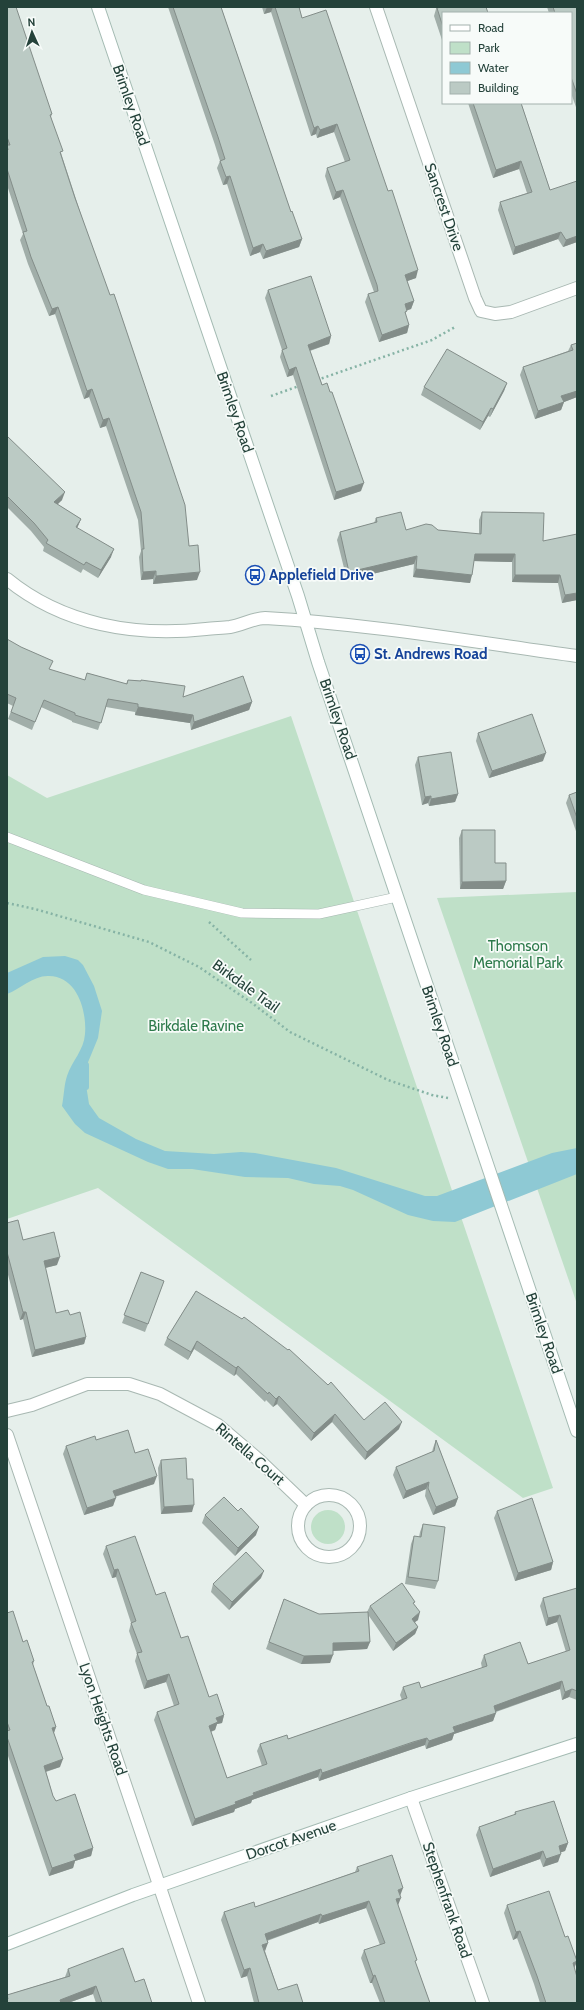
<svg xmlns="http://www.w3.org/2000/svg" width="584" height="2010" viewBox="0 0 584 2010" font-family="Cabin,sans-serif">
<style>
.green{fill:#bfe0c8}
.water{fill:#8ec9d4}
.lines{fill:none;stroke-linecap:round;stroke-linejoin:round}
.stream{stroke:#8ec9d4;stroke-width:6}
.lane-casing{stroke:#a8b8b2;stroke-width:10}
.street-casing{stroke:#a8b8b2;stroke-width:14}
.secondary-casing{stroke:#a4bbb3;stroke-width:14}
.path{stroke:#86b3a5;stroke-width:2.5;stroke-dasharray:2 3;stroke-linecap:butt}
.lane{stroke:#fff;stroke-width:9}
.street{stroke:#fff;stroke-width:12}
.secondary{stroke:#fff;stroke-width:12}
.wall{fill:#a1aea9}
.shaded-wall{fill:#838d89}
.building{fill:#bbcac4;stroke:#838d89}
.labels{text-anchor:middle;stroke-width:3.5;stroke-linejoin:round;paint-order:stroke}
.street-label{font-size:15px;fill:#24423a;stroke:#f7fbf9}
.transit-label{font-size:15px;font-weight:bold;fill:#164399;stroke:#f7fbf9;text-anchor:start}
.park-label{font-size:15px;fill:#2d7a4b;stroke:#f7fbf9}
</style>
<rect width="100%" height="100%" fill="#e6efeb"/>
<g class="green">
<path d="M291,716L553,1488L523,1498L98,1188L7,1219V775L47,798Z"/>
<path d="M577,892V1304L437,898Z"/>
<circle cx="328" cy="1527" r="17"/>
</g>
<path class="water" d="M65,956L78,960L83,965L94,986L102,1011L98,1038L84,1072L89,1104L99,1118L136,1139L165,1151L214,1154L241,1152L255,1153L336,1168L425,1196H437L552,1153L577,1148V1174L455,1222L433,1221L408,1215L353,1190L340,1186L314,1184L288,1178L245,1177L192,1169H168L148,1162L85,1133L75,1124L62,1106C64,1096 64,1085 67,1076C72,1061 84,1050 85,1034C87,1011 77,976 49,976C34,975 20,989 7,994V973L43,957Z"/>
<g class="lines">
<path class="stream" d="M86,1087V1065"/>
<defs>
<path id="lane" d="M7,837L144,890L242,913L319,914L397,897"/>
<g id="street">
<path d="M376,7L475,298L481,311L495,314L511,312L577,288"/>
<path d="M7,579C63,625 136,637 206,629C214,628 222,628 230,627C242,625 254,618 265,618C370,624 474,642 577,656"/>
<path d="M7,1411L32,1405L87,1384H129L160,1394L218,1425L259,1460L306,1505"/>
<path d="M7,1435L199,2003"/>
<circle cx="329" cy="1526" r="31"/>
<path d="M411,1798L483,2003"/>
</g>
<g id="secondary">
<path d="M98,7L298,596L318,662L577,1431"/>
<path d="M7,1944L133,1895L411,1798L577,1744"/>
</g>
</defs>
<use href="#lane" class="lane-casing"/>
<use href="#street" class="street-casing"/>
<use href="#secondary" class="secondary-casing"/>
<g class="path">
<path d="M317,380L432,340L455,327"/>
<path d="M271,396L299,386"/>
<path d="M7,903L35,909L149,942L199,967L252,1003L290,1032L388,1080L432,1095L448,1098"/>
<path d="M209,922L251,960"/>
</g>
<use href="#lane" class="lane"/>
<use href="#street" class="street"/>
<use href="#secondary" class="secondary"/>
</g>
<g class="wall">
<path d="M7,7L52,114L51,117L62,156L189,546L197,580L153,584V579L141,580L139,557L141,551L138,520L106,426L100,428L89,397L84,399L55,314L49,316L28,264L20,240L23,234L7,185Z"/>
<path d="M168,7H221L291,212L302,239L299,247L263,259L260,252L250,256L227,184L223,185L217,168L220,161L215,145Z"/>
<path d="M262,7H299L302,18L416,278L407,281L414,301L411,309L407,310L405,314L409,325L407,333L379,342L365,302L368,294L374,292L340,197L333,200L325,176L327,168L345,162L334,132L317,138L316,134L311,136L271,12L264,14Z"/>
<path d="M436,7H486L443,13V43L434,16L436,9Z"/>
<path d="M547,7H577V110L571,93V13H549Z"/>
<path d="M468,103H521L550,190L577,242L563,247L558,239L513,255L498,210L500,202L527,193L519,169L493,178Z"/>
<path d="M268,290L331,336L329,344L310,351L361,491L334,500L293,375L287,377L280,357L282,350L265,298Z"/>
<path d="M577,343V397L564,402L561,410L535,419L520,375L523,367L568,351L571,345Z"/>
<path d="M507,383L504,391L490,417L488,416L480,430L421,395L424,387Z"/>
<path d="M7,436L62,500L57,504L81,519L77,528L111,557L98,578L83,569L81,573L43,551L44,547L31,531L7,507Z"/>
<path d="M482,512L543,541L577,600L562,603L558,583L512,582V562L474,561L470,583L413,577L414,564L347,580L337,540L340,532L374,523L376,518L406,530H438L479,534V520Z"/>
<path d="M7,639L49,670L85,680L87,673L126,684L128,680L141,681V680L183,697L252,702L249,710L191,730L190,723L135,715V712L106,707L98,730L72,722V721L41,707L32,730L8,719L13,706L7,703Z"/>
<path d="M478,733L543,761L489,778L476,741Z"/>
<path d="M418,757L458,794L455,802L429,806L428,803L422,805L415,765Z"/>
<path d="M577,792V834L566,803L569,795Z"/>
<path d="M462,830L495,863L506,881L503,889H460L459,838Z"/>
<path d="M7,1223L23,1240L57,1265L45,1268L56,1313L70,1315L86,1337L84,1344L32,1357L23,1319L20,1320L7,1271Z"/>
<path d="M141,1272L164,1281L145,1332L122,1323Z"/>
<path d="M196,1291L364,1420L399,1429L365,1460L332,1422L311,1441L277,1404L273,1407L266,1400L265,1402L236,1374L234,1376L194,1349L188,1360L164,1345L167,1338Z"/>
<path d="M96,1440L135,1453L154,1484L115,1497L113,1506L84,1515L63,1454L66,1446Z"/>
<path d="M436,1440L458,1498L455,1506L433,1515L425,1496L426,1489L403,1499L393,1475L396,1467L432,1452L433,1448Z"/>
<path d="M161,1460L187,1479L192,1512L161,1514L158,1468Z"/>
<path d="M497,1511L553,1562L551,1570L515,1581L494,1518Z"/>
<path d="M205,1515L256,1535L235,1556L202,1523Z"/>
<path d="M423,1524L438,1581L435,1589L405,1584L411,1544L414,1536L419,1537L420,1532Z"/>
<path d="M106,1546L156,1595L181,1638L209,1697L224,1715L222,1723L217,1724L215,1730L211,1732L227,1778L262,1766L257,1751L260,1744L288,1739L402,1700L400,1695L403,1687L421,1688L482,1668L481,1663L484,1655L528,1664L566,1652L557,1622L546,1626L540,1606L543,1598L577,1588V1700L569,1697L562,1700L560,1689L496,1712L493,1721L454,1734L452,1740L426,1749L425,1745L410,1750L319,1781L318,1777L252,1800L251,1803L235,1809L234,1812L192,1826L154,1720L157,1712L174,1706L166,1682L144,1689L135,1661L137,1654L129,1631L131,1623L116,1577L112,1578L103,1554Z"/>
<path d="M261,1578L229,1610L211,1592L213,1584Z"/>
<path d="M284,1599L319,1614L367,1612L370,1606L415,1605L418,1620L415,1622L418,1627L415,1634L393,1651L369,1616L370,1642L367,1649L333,1651L330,1663L301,1664L266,1649Z"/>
<path d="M7,1613L34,1661L33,1665L47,1706L56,1727L54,1733L60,1767L46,1772L53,1796L56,1801L93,1848L91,1856L75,1861L73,1868L49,1876L7,1753Z"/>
<path d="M515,1812L568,1843L565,1851L560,1852L558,1862L543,1867L540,1859L490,1877L476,1835L479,1827L514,1815Z"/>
<path d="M357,1867L400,1896L398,1905L416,1964L430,2003H380L372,1983H370L361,1958L364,1950L380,1945L366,1908L319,1924L318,1922L267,1941L265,1951L278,1990L303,2003H254L247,1976L241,1978L221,1920L224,1912L255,1907L355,1872Z"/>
<path d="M507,1905L565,1937L577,1961L574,1968L577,2003H540L534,1984L517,1938L513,1940L504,1913Z"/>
<path d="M68,1969L135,1982L152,2003H96L93,1994L68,2003H7V1995L65,1977Z"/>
</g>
<g class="shaded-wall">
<path d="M267,7H273L271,12L264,14Z"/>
<path d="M337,124L334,132L317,138L320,130Z"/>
<path d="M318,126L316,134L311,136L314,128Z"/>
<path d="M521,161L519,169L493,178L496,170Z"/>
<path d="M230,176L227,184L223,185L226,177Z"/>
<path d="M343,190L340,197L333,200L336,192Z"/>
<path d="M561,232L558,239L513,255L515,247Z"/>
<path d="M577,236V242L563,247L566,240Z"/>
<path d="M302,239L299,247L263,259L266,251Z"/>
<path d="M263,244L260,252L250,256L253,248Z"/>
<path d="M418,270L416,278L402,283L405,275Z"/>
<path d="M414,301L411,309L402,312L405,304Z"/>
<path d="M58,307L55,314L49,316L52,309Z"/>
<path d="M409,325L407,333L379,342L382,335Z"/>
<path d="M331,336L329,344L305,352L308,345Z"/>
<path d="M296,367L293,375L287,377L289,370Z"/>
<path d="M507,383L504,391L490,417L493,409Z"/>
<path d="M92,389L89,397L84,399L87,391Z"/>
<path d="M577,391V397L559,404L561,396Z"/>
<path d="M564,402L561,410L535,419L538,411Z"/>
<path d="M491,408L488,416L480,430L483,422Z"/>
<path d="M109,418L106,426L100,428L103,420Z"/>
<path d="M364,483L361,491L334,500L336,492Z"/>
<path d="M65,492L62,500L52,510L54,502Z"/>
<path d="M81,519L78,526L73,535L76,527Z"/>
<path d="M114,549L111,557L98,578L101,570Z"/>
<path d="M475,554H515L512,562L472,561Z"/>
<path d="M417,556L414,564L347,580L349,572Z"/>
<path d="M416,569L472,575L470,583L413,577Z"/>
<path d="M156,571L153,579L141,580L143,572Z"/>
<path d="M200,572L197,580L153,584L156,576Z"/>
<path d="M515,575H560L558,583L512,582Z"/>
<path d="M577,593V600L562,603L565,595Z"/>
<path d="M252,702L249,710L191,730L194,722Z"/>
<path d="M138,707L193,715L190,723L135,715Z"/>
<path d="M546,753L543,761L489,778L492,771Z"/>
<path d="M458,794L455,802L429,806L431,799Z"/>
<path d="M431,796L428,803L422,805L425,797Z"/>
<path d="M506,881L503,889H460L462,882Z"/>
<path d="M60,1257L57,1265L41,1269L44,1261Z"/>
<path d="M23,1312H26L23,1319L20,1320Z"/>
<path d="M86,1337L84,1344L32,1357L35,1350Z"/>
<path d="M197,1341L194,1349L188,1360L191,1352Z"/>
<path d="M238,1366L236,1374L234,1376L236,1368Z"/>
<path d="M279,1396L277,1404L273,1407L276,1399Z"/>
<path d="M335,1414L332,1422L311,1441L314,1433Z"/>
<path d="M402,1422L399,1429L365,1460L367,1452Z"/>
<path d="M157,1476L154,1484L110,1498L113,1491Z"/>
<path d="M429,1482L426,1489L403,1499L406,1491Z"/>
<path d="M116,1498L113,1506L84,1515L87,1508Z"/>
<path d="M458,1498L455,1506L433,1515L436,1507Z"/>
<path d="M194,1505L192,1512L161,1514L164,1507Z"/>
<path d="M259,1527L256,1535L235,1556L238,1548Z"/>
<path d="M553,1562L551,1570L515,1581L518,1573Z"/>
<path d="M118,1569L116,1577L112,1578L114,1570Z"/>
<path d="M264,1571L261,1578L229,1610L232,1602Z"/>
<path d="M420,1612L418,1620L409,1626L412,1619Z"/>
<path d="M560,1615L557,1622L546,1626L548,1618Z"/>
<path d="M418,1627L415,1634L393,1651L396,1643Z"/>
<path d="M370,1642L367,1649L330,1651L333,1643Z"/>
<path d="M333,1655L330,1663L301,1664L304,1656Z"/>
<path d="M169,1674L166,1682L144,1689L147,1681Z"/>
<path d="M562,1681L560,1689L491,1713L494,1706Z"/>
<path d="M572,1689L569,1697L562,1700L565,1692Z"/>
<path d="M496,1713L493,1721L454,1734L452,1740L426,1749L429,1741L453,1727Z"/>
<path d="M224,1715L222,1723L217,1724L215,1730L206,1733L209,1726L216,1718Z"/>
<path d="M56,1727L53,1735L52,1728Z"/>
<path d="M427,1738L425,1745L319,1781L322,1773Z"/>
<path d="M63,1759L60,1767L41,1773L44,1766Z"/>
<path d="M321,1769L318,1777L252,1800L251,1803L235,1809L234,1812L192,1826L195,1819L235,1802L253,1793Z"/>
<path d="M568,1843L565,1851L556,1854L559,1846Z"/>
<path d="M93,1848L91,1856L75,1861L73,1868L49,1876L52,1868L74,1855Z"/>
<path d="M543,1851L540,1859L490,1877L493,1869Z"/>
<path d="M561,1854L558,1862L543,1867L546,1859Z"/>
<path d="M403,1888L400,1896L398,1890Z"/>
<path d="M401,1898L398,1905L396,1899Z"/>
<path d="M369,1901L366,1908L319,1924L322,1916Z"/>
<path d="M321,1914L318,1922L262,1942L265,1934Z"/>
<path d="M520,1931L517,1938L513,1940L516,1932Z"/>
<path d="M268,1943L265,1951L262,1945Z"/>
<path d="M577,1961L574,1969L573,1963Z"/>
<path d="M250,1968L247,1976L241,1978L244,1970Z"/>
<path d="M375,1975L372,1983H370L373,1976Z"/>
<path d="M96,1986L93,1994L68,2003H58L60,2000Z"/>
</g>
<g class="building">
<path d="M7,7H16L52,114L50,115L63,151L60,152L75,198L110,295L114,294L185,505L189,546L198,545L200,572L156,576V571L143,572L142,549H144L141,512L109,418L103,420L92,389L87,391L58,307L52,309L31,257L23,232L27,231L7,169V150H8L7,145H10L7,137Z"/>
<path d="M173,7H221L291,212L292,211L302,239L266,251L263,244L253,248L230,176L226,177L220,161L225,159L218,137Z"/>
<path d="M275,7H299L302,18L326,10L388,191L392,190L418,270L405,275L414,301L405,304L407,311L405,312L409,325L382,335L368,294L378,291L377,285L343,190L336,192L327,168L350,160L337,124L320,130L318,126L314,128Z"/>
<path d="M441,7H486L488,13H443V27L437,8Z"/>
<path d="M553,7H577V94L571,77V13H555Z"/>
<path d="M473,103H521L550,190L577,181V236L566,240L561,232L515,247L500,202L532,192L521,161L496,170Z"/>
<path d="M311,276L331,336L308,345L322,385L327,383L330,392H332L364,483L336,492L296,367L289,370L282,350L287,348L268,290Z"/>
<path d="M577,343V391L561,396L564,402L538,411L523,367L573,350L571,345Z"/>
<path d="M447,349L507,383L493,409L491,408L483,422L424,387Z"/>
<path d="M7,436L65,492L54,502L81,519L76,527L114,549L101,570L86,562L84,565L46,543L48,540L34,523L7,496Z"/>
<path d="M401,512L406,530L426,524L432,525L438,530L481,534L482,512L544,513L543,541L577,534V593L565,595L560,575H515V554H475L472,575L416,569L417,556L349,572L340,532L377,522L376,518Z"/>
<path d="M7,639L21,647L53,661L49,669L85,680L87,673L127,684L128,680L141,681V680L185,686L183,697L243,676L252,702L194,722L193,715L138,707V704L108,699L101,723L75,715V713L44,700L35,722L11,712L16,698L7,694Z"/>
<path d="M532,714L546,753L492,771L478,733Z"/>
<path d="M451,752L458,794L431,799V796L425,797L418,757Z"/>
<path d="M577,792V818L569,795Z"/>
<path d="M462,830H495V863H506V881L462,882Z"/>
<path d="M18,1220L23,1240L54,1232L60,1257L44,1261L56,1313L68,1310L70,1315L80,1312L86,1337L35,1350L26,1312H23L7,1252V1223Z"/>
<path d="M141,1272L164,1281L148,1324L124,1315Z"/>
<path d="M196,1291L242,1319L244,1317L288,1350L289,1349L328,1385L331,1382L364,1420L385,1402L402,1422L367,1452L335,1414L314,1433L279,1396L276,1399L269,1392L268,1394L238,1366L236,1368L197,1341L191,1352L167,1338Z"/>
<path d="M128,1430L135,1453L148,1449L157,1476L113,1491L116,1498L87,1508L66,1446L95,1436L96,1440Z"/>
<path d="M436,1440L458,1498L436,1507L428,1488L429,1482L406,1491L396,1467L434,1451Z"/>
<path d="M186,1458L187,1479H193L194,1505L164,1507L161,1460Z"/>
<path d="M224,1497L238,1511L241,1508L259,1527L238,1548L205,1515Z"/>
<path d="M532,1498L553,1562L518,1573L497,1511Z"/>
<path d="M423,1524L445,1527L438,1581L408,1577L414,1536L421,1537Z"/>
<path d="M135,1536L156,1595L165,1592L181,1638L188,1636L209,1697L217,1694L224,1715L216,1718L218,1722L209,1726L227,1778L267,1764L260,1744L287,1735L288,1739L407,1698L403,1687L419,1682L421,1688L487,1666L484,1655L520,1642L528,1664L570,1650L560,1615L548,1618L543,1598L577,1588V1691L572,1689L565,1692L562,1681L494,1706L496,1713L453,1727L455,1732L429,1741L427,1738L413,1742L322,1773L321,1769L253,1793L254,1795L235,1802L236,1804L195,1819L157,1712L179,1704L169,1674L147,1681L137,1653L142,1652L131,1623L136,1621L118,1569L114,1570L106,1546Z"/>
<path d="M246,1552L264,1571L232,1602L213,1584Z"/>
<path d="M402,1583L415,1602L413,1603L420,1612L412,1619L418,1627L396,1643L370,1606Z"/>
<path d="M284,1599L319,1614L368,1612L370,1642L333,1643V1655L304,1656L269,1642Z"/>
<path d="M13,1611L23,1642L27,1640L34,1661L32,1662L47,1706H49L56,1727L52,1728L63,1759L44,1766L53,1796L56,1801L75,1794L93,1848L74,1855L76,1860L52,1868L7,1737V1731L10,1730L7,1722V1613Z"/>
<path d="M554,1801L568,1843L559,1846L561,1854L546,1859L543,1851L493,1869L479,1827L516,1814L515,1812Z"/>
<path d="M392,1855L403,1888L398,1890L401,1898L396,1899L417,1960L415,1961L430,2003H385L375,1975L373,1976L364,1950L385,1943L369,1901L322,1916L321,1914L265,1934L268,1943L262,1945L278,1990L297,1984L303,2003H259L250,1968L244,1970L224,1912L254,1902L255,1907L359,1871L357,1867Z"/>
<path d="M549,1891L565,1937L568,1936L577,1961L573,1963L577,1977V2003H546L537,1976L520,1931L516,1932L507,1905Z"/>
<path d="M123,1948L135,1982L144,1979L152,2003H102L96,1986L60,2000L61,2003H7V1999H8L7,1995L70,1976L68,1969Z"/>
</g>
<defs>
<symbol id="bus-ring" viewBox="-11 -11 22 22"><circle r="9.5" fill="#f7fbf9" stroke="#1a4fb4" stroke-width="1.5"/><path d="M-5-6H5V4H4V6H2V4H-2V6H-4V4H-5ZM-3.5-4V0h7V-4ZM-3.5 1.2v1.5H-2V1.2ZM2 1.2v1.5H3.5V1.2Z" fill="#1a4fb4"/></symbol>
</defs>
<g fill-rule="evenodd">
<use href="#bus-ring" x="244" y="564" width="22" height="22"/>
<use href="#bus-ring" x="349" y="643" width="22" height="22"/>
</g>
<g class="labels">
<g class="street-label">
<text transform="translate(131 105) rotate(71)" y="5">Brimley Road</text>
<text transform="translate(444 207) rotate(71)" y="5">Sancrest Drive</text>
<text transform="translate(235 412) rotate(71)" y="5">Brimley Road</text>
<text transform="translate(338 719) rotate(71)" y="5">Brimley Road</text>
<text transform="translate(246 986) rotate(36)" y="5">Birkdale Trail</text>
<text transform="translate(440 1026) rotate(71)" y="5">Brimley Road</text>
<text transform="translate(544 1333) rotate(71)" y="5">Brimley Road</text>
<text transform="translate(250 1454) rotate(41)" y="5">Rintella Court</text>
<text transform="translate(103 1719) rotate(71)" y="5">Lyon Heights Road</text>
<text transform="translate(291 1840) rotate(-19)" y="5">Dorcot Avenue</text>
<text transform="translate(447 1900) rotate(71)" y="5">Stephenfrank Road</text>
</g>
<g class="transit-label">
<text x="269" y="580">Applefield Drive</text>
<text x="374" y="659">St. Andrews Road</text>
</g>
<g class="park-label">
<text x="518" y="951">Thomson<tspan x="518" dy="17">Memorial Park</tspan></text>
<text x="196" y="1031">Birkdale Ravine</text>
</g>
</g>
<rect width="584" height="2010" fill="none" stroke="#24423a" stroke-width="16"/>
<rect x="442" y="12" width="130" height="92" fill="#f7fbf9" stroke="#a3b1ad"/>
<rect x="450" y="25" width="20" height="6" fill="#ffffff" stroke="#a3b1ad"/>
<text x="478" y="32" font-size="12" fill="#24423a">Road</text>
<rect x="450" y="42" width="20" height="12" fill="#bfe0c8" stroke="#a3b1ad"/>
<text x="478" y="52" font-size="12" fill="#24423a">Park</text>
<rect x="450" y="62" width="20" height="12" fill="#8ec9d4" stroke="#a3b1ad"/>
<text x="478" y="72" font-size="12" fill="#24423a">Water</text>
<rect x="450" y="82" width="20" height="12" fill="#bbcac4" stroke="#a3b1ad"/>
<text x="478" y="92" font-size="12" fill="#24423a">Building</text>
<g transform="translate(32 32) rotate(357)" stroke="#f7fbf9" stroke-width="3" paint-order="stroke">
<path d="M0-3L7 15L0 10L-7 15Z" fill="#24423a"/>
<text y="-6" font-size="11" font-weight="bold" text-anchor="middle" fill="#24423a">N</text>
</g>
</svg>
